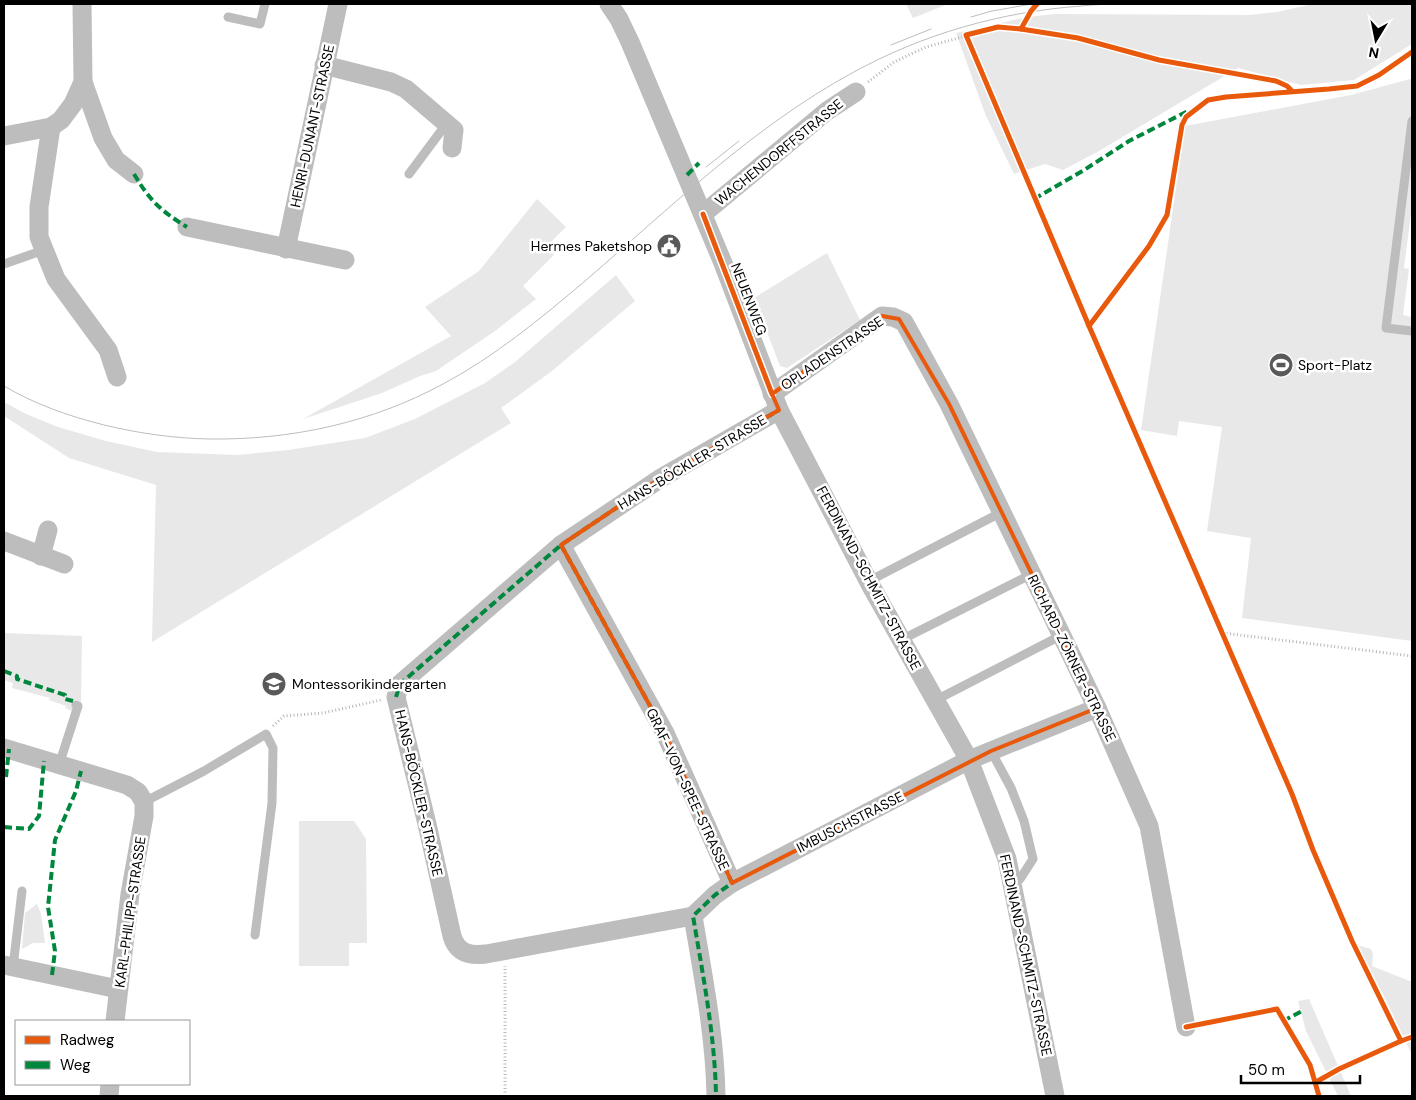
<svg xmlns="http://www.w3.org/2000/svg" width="1416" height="1100" viewBox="0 0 1416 1100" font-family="'DM Sans',sans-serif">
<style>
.green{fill:#e8e8e8}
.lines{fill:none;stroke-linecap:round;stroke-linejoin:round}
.path{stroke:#b8b8b8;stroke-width:3;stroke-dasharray:1 2.5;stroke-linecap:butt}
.lane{stroke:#bdbdbd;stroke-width:9}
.street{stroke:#bdbdbd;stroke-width:19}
.tram{stroke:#bdbdbd;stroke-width:1}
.quiet{stroke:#00873e;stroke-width:4;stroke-dasharray:8 4;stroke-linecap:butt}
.cycleway-casing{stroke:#fff;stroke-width:8}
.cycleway{stroke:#e8590c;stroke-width:5}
.marked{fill:none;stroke:#e8590c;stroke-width:4;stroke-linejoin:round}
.labels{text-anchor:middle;stroke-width:5;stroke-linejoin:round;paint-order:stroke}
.street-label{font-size:14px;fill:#000;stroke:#fff}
.poi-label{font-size:14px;fill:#000;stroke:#fff;text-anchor:start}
</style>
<rect width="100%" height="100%" fill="#fff"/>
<g class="green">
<path d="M906,4H948L913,18Z"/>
<path d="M1313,4H1412V44L1354,80L1301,85L1238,68L1099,151L1063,170L1045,164L1014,174L986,116L956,33L1027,17L1055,14L1249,15L1277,12Z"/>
<path d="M1410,79H1412V206L1404,268L1409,269L1403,315L1412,317V641L1242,618L1251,538L1207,531L1222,427L1179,421L1177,436L1141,430L1185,126L1351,95Z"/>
<path d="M537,199L566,227L546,247L554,255L523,286L536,299L495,331L436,371L420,376L382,393L303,419L451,336L425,307L479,271Z"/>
<path d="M827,253L860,320L787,368L780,366L754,298Z"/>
<path d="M616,275L635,301L552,371L501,408L511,423L152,642L156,485L69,458L4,416V402L26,414L58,427L106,441L157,452L237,455L288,450L365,438L415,419L485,383L515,362Z"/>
<path d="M4,633L82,636L81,702L75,700L72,711L65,708L66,706L49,700L50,698L12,688L13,683L4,680Z"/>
<path d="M299,821H354L366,839L367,943H349V966H299Z"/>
<path d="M37,904L41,914L45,943H33L22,949L25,913Z"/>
<path d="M1357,945L1371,949L1373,954L1372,966L1412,982V1055L1386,1000Z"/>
<path d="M1309,999L1351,1096H1338L1306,1031L1298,1001Z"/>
</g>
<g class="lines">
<g class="path">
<path d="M966,35L1089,326"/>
<path d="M868,82L894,62L926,47L998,27L1021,29L1031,11L1037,4"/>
<path d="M1223,633L1412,656"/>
<path d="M273,726L284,716L323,713L381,700"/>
<path d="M505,1096V966"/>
</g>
<g class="lane">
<path d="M228,17L260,24L265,4"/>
<path d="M1412,121L1386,328L1412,331"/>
<path d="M409,174L447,123"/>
<path d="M4,264L44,250"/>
<path d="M869,581L1002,512"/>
<path d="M901,640L1032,574"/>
<path d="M936,700L1062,635"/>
<path d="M991,751L1011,788L1024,821L1033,859L1020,879L1012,882"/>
<path d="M59,765L78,706L76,705"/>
<path d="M144,802L204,771L266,734L273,748L272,803L255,935"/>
<path d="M13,967L22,891"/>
</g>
<g class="street">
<path d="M609,4L619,19L630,42L723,263L779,410L871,586L969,760L1007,859L1055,1096"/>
<path d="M324,65L391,82L406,89L454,130L452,148"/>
<path d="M83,82L103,138L116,160L134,174"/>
<path d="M51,127L39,207V237L56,279L108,350L117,377"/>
<path d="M4,136L51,127L61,120L73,104L83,82L82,4"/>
<path d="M703,214L827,111L856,92"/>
<path d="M187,227L345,260"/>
<path d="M286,249L338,4"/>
<path d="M772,394L882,316L893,317L904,322L949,404L1097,708L1149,826L1186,1027"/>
<path d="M4,541L64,564"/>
<path d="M561,545L665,733L732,883L715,895L693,916C703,976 715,1036 716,1096"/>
<path d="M41,556L48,530"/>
<path d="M4,748L127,785L138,792L144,802V816L130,894L115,1021"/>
<path d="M732,883L969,760L1097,708"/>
<path d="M693,916L486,954C470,956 457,953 452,936L427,824L396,697L400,684L561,545L661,478L779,410"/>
<path d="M4,965L118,989"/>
<path d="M109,1096L110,1084"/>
</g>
<g class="tram">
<path d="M971,17L992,11L1032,4"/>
<path d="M891,45L931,29"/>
<path d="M706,167L739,141"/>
<path d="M4,386C61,420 144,438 210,439C291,440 371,423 443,384C494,357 540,319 585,281C670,208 753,127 852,73C923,34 1000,12 1081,6C1110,3 1138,4 1166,4"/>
</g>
<g class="quiet">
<path d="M134,174C150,201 161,211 187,227"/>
<path d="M687,175L699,163"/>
<path d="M1034,199L1084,170L1129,141L1188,111"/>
<path d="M561,545L665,733L732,883L715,895L693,916C703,976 715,1036 716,1096"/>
<path d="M4,671L17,676V679L65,695V699L73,701"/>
<path d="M396,697L400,684L561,545L661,478L779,410"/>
<path d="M6,777L9,749"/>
<path d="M4,827L29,829L39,816L44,761"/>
<path d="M52,975L55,951L48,907L55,840L76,791L81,771"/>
<path d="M1283,1021L1304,1010"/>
</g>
<defs>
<g id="cycleway">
<path d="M1037,4L1031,11L1021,29L998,27L966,35L1089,326L1292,794L1313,850L1352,941L1401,1041L1412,1037"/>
<path d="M1021,29L1078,38L1159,60L1276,81L1287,86L1292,91"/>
<path d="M703,214L772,394"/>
<path d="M1089,326L1149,246L1167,215L1182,125L1186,117L1208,100L1226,97L1329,89L1357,86L1379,75L1412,52"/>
<path d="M1186,1027L1277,1009L1310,1065L1319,1096"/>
<path d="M1316,1082L1339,1069L1401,1041"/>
</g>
</defs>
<use href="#cycleway" class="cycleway-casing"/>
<use href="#cycleway" class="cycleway"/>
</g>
<path class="marked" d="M882,316L899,319L949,404L1097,708L991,751L732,883L665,733L561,545L661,478L779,410L772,394Z"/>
<defs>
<symbol id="civic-disc" viewBox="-11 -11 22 22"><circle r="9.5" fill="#595959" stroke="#fff"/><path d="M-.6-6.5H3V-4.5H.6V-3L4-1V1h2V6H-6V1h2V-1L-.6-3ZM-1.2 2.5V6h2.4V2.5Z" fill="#fff"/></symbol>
<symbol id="stadium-disc" viewBox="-11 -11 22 22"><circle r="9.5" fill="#595959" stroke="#fff"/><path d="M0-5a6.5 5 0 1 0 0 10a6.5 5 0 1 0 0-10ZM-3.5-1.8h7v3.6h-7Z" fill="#fff"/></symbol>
<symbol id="school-disc" viewBox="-11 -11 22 22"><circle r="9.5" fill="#595959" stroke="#fff"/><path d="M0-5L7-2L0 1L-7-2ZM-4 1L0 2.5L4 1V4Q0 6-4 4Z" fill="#fff"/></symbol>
</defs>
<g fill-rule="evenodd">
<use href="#civic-disc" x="655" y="232" width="28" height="28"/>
<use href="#stadium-disc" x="1267" y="351" width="28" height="28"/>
<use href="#school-disc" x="260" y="670" width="28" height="28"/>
</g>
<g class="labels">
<g class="street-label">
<text transform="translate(312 126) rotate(-78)" y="5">HENRI-DUNANT-STRASSE</text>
<text transform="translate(779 152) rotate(-39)" y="5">WACHENDORFFSTRASSE</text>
<text transform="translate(749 299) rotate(69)" y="5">NEUENWEG</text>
<text transform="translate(832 353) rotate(-34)" y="5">OPLADENSTRASSE</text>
<text transform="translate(692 462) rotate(-31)" y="5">HANS-BÖCKLER-STRASSE</text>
<text transform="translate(869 578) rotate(62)" y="5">FERDINAND-SCHMITZ-STRASSE</text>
<text transform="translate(1072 658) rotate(64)" y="5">RICHARD-ZÖRNER-STRASSE</text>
<text transform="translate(688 789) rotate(65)" y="5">GRAF-VON-SPEE-STRASSE</text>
<text transform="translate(419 793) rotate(77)" y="5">HANS-BÖCKLER-STRASSE</text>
<text transform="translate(850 822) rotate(-27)" y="5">IMBUSCHSTRASSE</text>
<text transform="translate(130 912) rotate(-82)" y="5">KARL-PHILIPP-STRASSE</text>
<text transform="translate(1026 955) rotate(78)" y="5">FERDINAND-SCHMITZ-STRASSE</text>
</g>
<g class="poi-label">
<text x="652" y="251" text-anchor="end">Hermes Paketshop</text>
<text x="1298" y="370">Sport-Platz</text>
<text x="292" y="689">Montessorikindergarten</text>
</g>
</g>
<rect width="1416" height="1100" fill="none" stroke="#000000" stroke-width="10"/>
<rect x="15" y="1020" width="175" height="65" fill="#ffffff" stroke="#999999"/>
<rect x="25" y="1036" width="25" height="8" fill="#e8590c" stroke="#999999"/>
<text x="60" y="1045" font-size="15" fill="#000000">Radweg</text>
<rect x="25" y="1061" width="25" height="8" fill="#00873e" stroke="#999999"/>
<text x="60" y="1070" font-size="15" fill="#000000">Weg</text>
<g transform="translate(1376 40) rotate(190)" stroke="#ffffff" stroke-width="4" paint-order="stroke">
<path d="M0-4L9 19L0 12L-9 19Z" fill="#000000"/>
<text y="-8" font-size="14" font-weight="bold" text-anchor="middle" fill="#000000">N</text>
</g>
<path d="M1241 1075v8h119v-8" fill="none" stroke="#000000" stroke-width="2.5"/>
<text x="1248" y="1075" font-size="15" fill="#000000" stroke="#ffffff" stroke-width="4" paint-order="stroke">50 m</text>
</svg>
